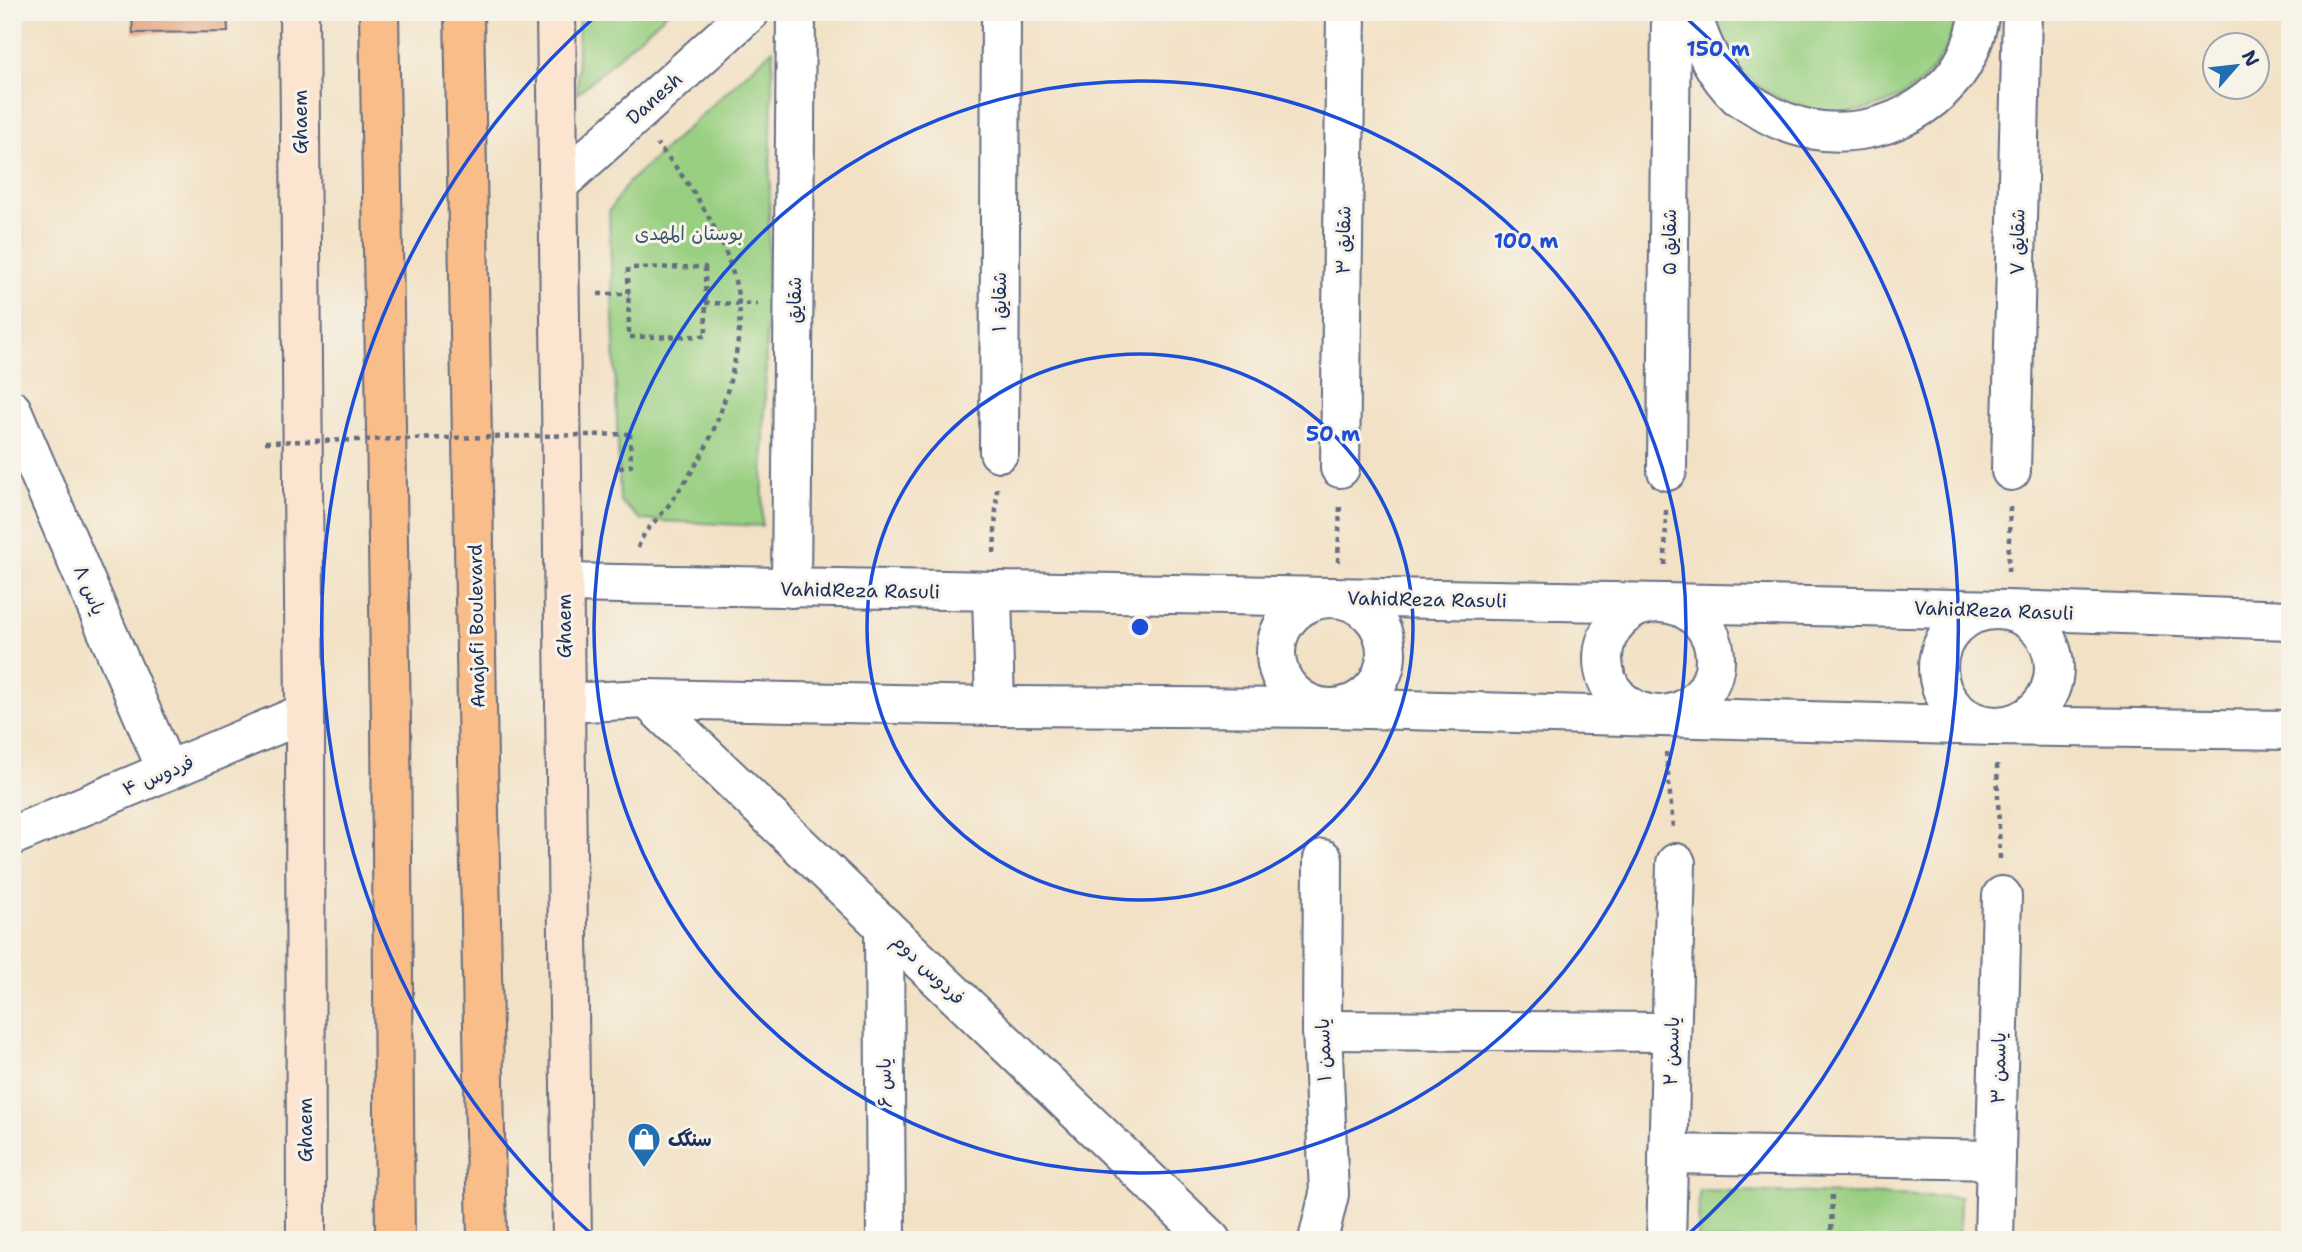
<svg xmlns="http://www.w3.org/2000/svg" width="2302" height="1252" viewBox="0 0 2302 1252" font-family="'Shantell Sans','Playpen Sans Arabic',sans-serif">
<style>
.green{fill:#99cf81;stroke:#5a7f70;stroke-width:2}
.building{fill:#e29d75}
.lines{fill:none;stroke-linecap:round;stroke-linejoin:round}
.minor-casing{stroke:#666d82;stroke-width:42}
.tertiary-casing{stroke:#666d82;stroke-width:42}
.secondary-casing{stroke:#666d82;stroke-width:42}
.primary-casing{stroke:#666d82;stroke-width:42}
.path{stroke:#666d82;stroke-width:4.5;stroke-dasharray:5 5;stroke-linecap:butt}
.minor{stroke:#fff;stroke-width:38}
.tertiary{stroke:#fff;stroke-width:38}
.secondary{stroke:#fce5d0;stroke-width:38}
.primary{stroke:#f8bd89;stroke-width:38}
.path-bridge{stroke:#666d82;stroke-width:4.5;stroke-dasharray:5 5;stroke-linecap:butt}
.ring{fill:none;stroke:#1d4ed8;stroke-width:3.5}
.labels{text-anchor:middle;stroke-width:6;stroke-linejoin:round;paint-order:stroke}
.street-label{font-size:19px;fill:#1b2f5e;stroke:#f7f3e8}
.park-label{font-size:19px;fill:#3a5767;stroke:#f7f3e8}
.poi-label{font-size:19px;font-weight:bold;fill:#1b2f5e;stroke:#f7f3e8;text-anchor:start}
.centre{fill:#1d4ed8;stroke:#f7f3e8;stroke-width:3.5}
.ring-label{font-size:21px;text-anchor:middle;font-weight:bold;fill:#1d4ed8;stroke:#f7f3e8;stroke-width:6;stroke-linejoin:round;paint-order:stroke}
</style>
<rect width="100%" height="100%" fill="#f7f3e8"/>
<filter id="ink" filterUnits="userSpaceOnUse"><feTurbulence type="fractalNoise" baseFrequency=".0143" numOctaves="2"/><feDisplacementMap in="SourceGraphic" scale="14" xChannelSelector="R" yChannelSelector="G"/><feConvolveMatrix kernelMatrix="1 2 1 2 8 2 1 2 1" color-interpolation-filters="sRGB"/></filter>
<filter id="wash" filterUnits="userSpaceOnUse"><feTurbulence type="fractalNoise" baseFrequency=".00686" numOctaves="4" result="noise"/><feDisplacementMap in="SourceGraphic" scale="28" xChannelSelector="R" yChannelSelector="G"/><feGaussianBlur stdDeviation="1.57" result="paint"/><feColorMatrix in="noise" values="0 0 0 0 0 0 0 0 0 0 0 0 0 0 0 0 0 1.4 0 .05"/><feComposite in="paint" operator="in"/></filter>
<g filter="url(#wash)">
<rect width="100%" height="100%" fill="#f2e1c5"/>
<g class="green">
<path d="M579,12H668L577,94Z"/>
<path d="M1714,12H1960C1951,38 1942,63 1921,82C1852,144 1728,106 1714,12Z"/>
<path d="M773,49L762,526L641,520L620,501L609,211L628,183Z"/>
<path d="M1699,1190L1960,1197L1959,1240H1698Z"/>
</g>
<g id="blocks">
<path class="building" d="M132,12H227L228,32L133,33Z"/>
</g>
</g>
<g filter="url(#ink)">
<use href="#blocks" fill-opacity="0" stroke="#666d82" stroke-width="2"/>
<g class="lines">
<defs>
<g id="minor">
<path d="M1692,12C1700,43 1715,74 1738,96C1745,101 1754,106 1761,110C1822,148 1904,135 1951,80C1967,62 1976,36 1980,12"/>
<path d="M12,410L167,771"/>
<path d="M999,452L1001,12"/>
<path d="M1340,468L1346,12"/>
<path d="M1667,471L1671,12"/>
<path d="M2011,471L2022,12"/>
<path d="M791,588L796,12"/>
<path d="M884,926L886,1240"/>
<path d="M1322,1030L1671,1032"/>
<path d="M1668,1154L1996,1160"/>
<path d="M1318,1240L1329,1194L1322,1030L1323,859"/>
<path d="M1666,1240L1676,863"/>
<path d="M1994,1240L2002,896"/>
</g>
<g id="tertiary">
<path d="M558,185L750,12"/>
<path d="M564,583L1664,603L2007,610L2290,620"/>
<path d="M992,593L995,706"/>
<circle cx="1331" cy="653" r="55"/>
<circle cx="1659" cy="659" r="56"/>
<circle cx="1996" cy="668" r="58"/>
<path d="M647,699L1211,1240"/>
<path d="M565,703L647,699L995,706L1330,708L1995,726L2290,730"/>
<path d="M12,836L305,713"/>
</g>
<g id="secondary">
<path d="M299,12L305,713L306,1240"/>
<path d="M556,12L572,1240"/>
</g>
<g id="primary">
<path d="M379,12L391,723L395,1240"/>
<path d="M464,12L487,1240"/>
</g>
</defs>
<use href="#minor" class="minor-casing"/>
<use href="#tertiary" class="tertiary-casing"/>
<use href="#secondary" class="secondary-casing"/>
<use href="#primary" class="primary-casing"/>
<g class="path">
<path d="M705,267L706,336L629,337L628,268Z"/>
<path d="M598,294H629"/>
<path d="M705,303L758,304"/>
<path d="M619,468L631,466L630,434"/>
<path d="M638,548C643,531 654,523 665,510C677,494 688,478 698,461C721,424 744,347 739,303C733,247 693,186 657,144"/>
<path d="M994,553L997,488"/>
<path d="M1338,562L1340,504"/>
<path d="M1665,565L1666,507"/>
<path d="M2008,572L2010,507"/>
<path d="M1666,752L1673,827"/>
<path d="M1997,764L2000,861"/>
<path d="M1831,1240L1832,1193"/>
</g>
<use href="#minor" class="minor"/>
<use href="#tertiary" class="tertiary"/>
<use href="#secondary" class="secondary"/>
<use href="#primary" class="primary"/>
<path class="path-bridge" d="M265,442L630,434"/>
</g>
</g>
<g class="ring">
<circle cx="1140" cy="627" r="273"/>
<circle cx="1140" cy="627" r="546"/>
<path d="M598 1240A818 818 0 0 1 598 14M1682 14A818 818 0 0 1 1682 1240"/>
</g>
<defs>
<symbol id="shop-pin" viewBox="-11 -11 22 30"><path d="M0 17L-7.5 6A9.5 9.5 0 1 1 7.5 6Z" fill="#1f6fb2" stroke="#f7f3e8"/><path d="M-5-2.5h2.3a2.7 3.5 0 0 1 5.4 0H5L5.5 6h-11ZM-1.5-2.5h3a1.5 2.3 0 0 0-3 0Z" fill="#fff"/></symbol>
</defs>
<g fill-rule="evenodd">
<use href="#shop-pin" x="625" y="1120" width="38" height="52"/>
</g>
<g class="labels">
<g class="street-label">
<text transform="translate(654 98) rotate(-42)" y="7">Danesh</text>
<text transform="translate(300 122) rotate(-90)" y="7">Ghaem</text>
<text transform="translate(1343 240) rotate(-89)" y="7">شقایق ۳</text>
<text transform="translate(1669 242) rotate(-90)" y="7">شقایق ۵</text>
<text transform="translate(2017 242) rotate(-89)" y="7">شقایق ۷</text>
<text transform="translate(794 300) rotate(-90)" y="7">شقایق</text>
<text transform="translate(999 302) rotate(-90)" y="7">شقایق ۱</text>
<text transform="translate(90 590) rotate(67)" y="7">یاس ۸</text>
<text transform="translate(860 590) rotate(1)" y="7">VahidReza Rasuli</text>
<text transform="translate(1427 599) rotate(1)" y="7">VahidReza Rasuli</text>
<text transform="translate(1994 610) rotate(2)" y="7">VahidReza Rasuli</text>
<text transform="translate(476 626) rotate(-91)" y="7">Anajafi Boulevard</text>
<text transform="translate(564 626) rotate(-90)" y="7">Ghaem</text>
<text transform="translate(158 775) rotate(-23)" y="7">فردوس ۴</text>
<text transform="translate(929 969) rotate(44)" y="7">فردوس دوم</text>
<text transform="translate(1323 1050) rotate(-92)" y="7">یاسمن ۱</text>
<text transform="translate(1671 1051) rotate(-88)" y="7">یاسمن ۲</text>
<text transform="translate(1998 1068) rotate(-89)" y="7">یاسمن ۳</text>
<text transform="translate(884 1083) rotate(-91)" y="7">یاس ۶</text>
<text transform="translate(305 1130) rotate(-90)" y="7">Ghaem</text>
</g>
<g class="park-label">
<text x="689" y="240">بوستان المهدی</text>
</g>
<g class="poi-label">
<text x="668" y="1146">سنگک</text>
</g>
</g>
<circle cx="1140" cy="627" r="10" class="centre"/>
<g class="ring-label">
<text x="1718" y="56">150 m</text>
<text x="1526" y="248">100 m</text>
<text x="1333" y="441">50 m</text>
</g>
<rect width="2302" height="1252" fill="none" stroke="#f7f3e8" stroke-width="42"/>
<g transform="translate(2236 66) rotate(62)"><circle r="33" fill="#f7f3e8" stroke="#9fa5b1" stroke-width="2"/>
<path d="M0-5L12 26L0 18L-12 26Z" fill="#1f6fb2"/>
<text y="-10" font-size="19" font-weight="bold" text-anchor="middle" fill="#1b2f5e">N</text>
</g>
</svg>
